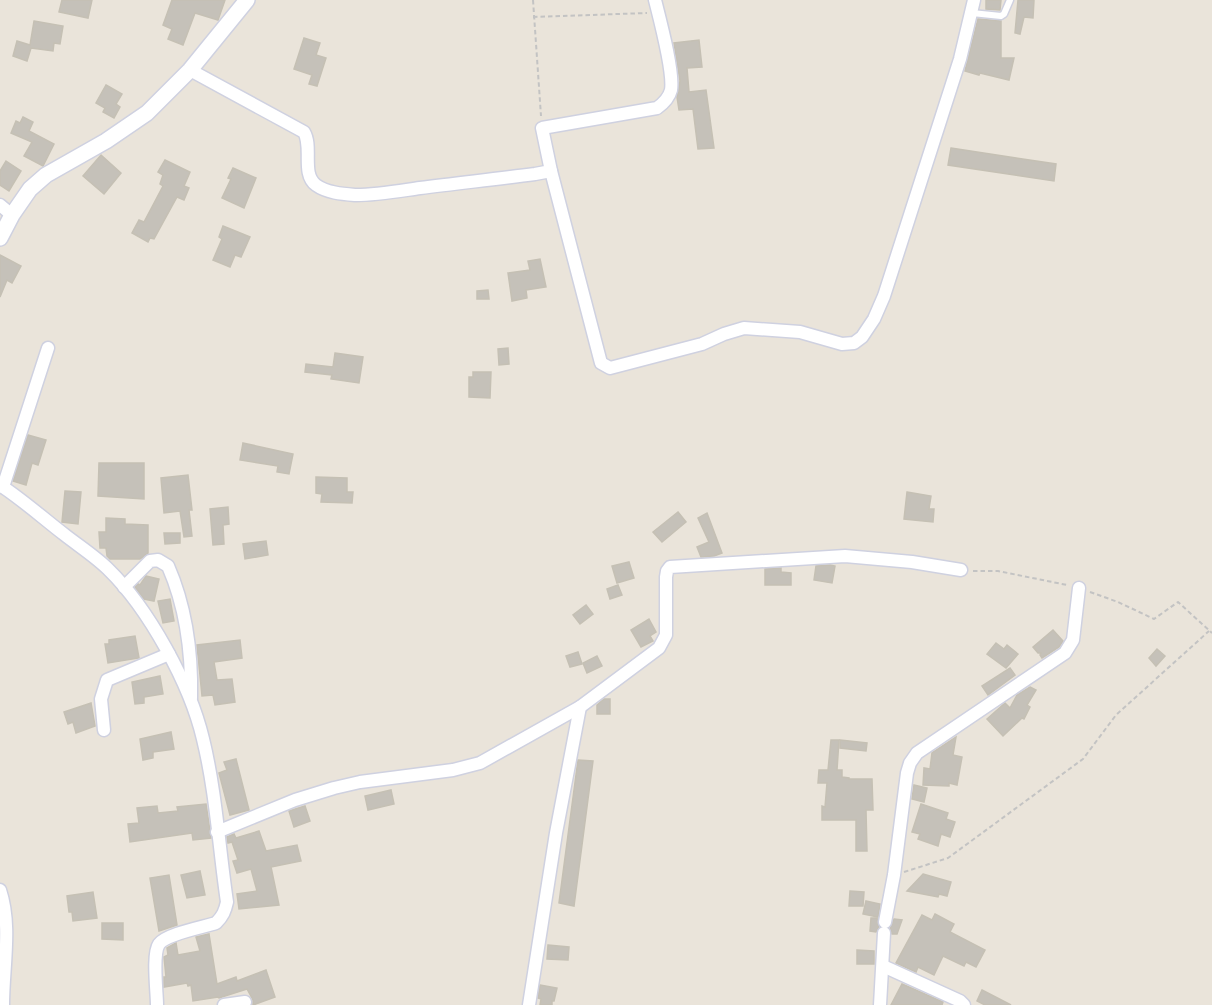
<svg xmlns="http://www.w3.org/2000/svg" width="1212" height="1005" viewBox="0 0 1212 1005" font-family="Quicksand,sans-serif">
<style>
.building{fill:#c5c1b9;stroke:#c5c0b4;stroke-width:1.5}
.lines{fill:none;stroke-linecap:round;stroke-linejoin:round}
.service-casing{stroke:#cfd1e0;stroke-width:9}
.minor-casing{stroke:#cfd1e0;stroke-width:15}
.tertiary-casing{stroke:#cfd1e0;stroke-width:18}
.path{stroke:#c3c3c3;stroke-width:2;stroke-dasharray:4.5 3;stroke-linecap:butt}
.service{stroke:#fff;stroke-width:6}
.minor{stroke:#fff;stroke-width:12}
.tertiary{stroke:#fff;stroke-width:15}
</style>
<rect width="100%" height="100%" fill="#eae4da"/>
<g class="building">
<path d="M62,0H92L88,18L59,12Z"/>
<path d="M172,0H225L218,20L195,13L183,45L168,39L172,29L163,25Z"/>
<path d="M986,0H1001L1000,10L986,9Z"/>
<path d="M1018,0H1034L1033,18L1024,17L1020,34L1015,33Z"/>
<path d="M978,19L1001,21V58H1014L1009,80L980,73L979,75L965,71Z"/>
<path d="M34,21L63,26L60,44L54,43L53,51L31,48L27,61L13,56L17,41L30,45Z"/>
<path d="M304,38L320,43L316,55L326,58L317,86L309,84L312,75L294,69Z"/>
<path d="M699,40L702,67L687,68L689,92L706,90L714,148L698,149L693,109L679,110L677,97L680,81L674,43Z"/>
<path d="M106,85L122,94L116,104L120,107L114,118L103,112L105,108L96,103Z"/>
<path d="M23,117L33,122L29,131L54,144L43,166L24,156L32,142L11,133L16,121L20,123Z"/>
<path d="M951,148L1056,164L1054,181L948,165Z"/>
<path d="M101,155L121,173L104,194L83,176Z"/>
<path d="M165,160L190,172L184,186L189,188L184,200L177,197L154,239L150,238L148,242L132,233L139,220L144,222L163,186L160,184L163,175L158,172Z"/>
<path d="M6,161L21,171L9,191L0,185V171Z"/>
<path d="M233,168L256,178L244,208L222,198L231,179L228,178Z"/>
<path d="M223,226L250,237L241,257L235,255L230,267L213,260L222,239L219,237Z"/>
<path d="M0,255L21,266L12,283L7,280L0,297Z"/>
<path d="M540,259L546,287L526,290L527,298L512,301L508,273L530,270L528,261Z"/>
<path d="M488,290L489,299H477V291Z"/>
<path d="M508,348L509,364L499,365L498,349Z"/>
<path d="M335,353L363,357L359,383L331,379L332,375L305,372L306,364L333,367Z"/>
<path d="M473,372H491L490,398L469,397V377H473Z"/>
<path d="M28,435L46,440L38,465L32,463L26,485L13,481Z"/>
<path d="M243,443L293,454L289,474L277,472L278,466L240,460Z"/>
<path d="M99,463H144V499L98,496Z"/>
<path d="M188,475L192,510H189L192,536L184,537L180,511L164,513L161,478Z"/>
<path d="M316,477L347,478V492H353L352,503L321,502L322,494L316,493Z"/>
<path d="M65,491L81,492L78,524L62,522Z"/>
<path d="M907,492L931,496L929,509H934L933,522L904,519Z"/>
<path d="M228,507L229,524L223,525L224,544L213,545L210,509Z"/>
<path d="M678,512L686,522L662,542L653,532Z"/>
<path d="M707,513L722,553L714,556L701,557L697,547L709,542L698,518Z"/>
<path d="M106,518L125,519V524L148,525V553L140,559H110L107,556L106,548H100L99,532H106Z"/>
<path d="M164,533H180V543L165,544Z"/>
<path d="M266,541L268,555L245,559L243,544Z"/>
<path d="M629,562L634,578L617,583L612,566Z"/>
<path d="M830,565L835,566L832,583L814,580L816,566Z"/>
<path d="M781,568V572L791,573V585H765V569Z"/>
<path d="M146,576L159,579L154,601L144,599L135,587L138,584L140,585Z"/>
<path d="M618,585L622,595L610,599L607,589Z"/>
<path d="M170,599L174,621L163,623L158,601Z"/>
<path d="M586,605L593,614L580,624L573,615Z"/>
<path d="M649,619L656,632L650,636L653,641L641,647L631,630Z"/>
<path d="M1053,630L1063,641L1059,647L1042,658L1040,655L1041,653H1038L1033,647Z"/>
<path d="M135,636L139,658L108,663L105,644H109V640Z"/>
<path d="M240,640L242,658L214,662L217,680L232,679L235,702L215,705L213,695L202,696L197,645Z"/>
<path d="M996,643L1004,649L1007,645L1018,654L1006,668L987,654Z"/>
<path d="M1157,649L1165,656L1156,666L1149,658Z"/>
<path d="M578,652L582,664L570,667L566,656Z"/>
<path d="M597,656L602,666L587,673L583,663Z"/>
<path d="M1010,668L1015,675L988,695L982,686Z"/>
<path d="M160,676L163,694L144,697V703L135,704L132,682Z"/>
<path d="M1030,687L1036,690L1027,705L1030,707L1024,719L1022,718L1003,736L987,719L1005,703L1010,708L1017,695Z"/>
<path d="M604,699H610V714H597V705Z"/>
<path d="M91,703L95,726L76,733L73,722L68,724L64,712Z"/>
<path d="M171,732L174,749L153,752V758L143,760L140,739Z"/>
<path d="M956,737L953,755L962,757L957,785L949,783V786L923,785L924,768L930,769L932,753Z"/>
<path d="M831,740H839L837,770H842V777L849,778V779H872L873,810H866L867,851H856V820H822V806L825,807L827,783H818L819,770H828Z"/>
<path d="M840,740L867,743L866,751L840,748Z"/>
<path d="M236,759L249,810L230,815L219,773L227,770L224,762Z"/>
<path d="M578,760L593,761L574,906L559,903Z"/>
<path d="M914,785L927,788L924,802L912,799Z"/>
<path d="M391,790L394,804L368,810L365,796Z"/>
<path d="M206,804L211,838L193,840L192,833L130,842L128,824L139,823L137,808L157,806L158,813L178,811L177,807Z"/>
<path d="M921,804L948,813L946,819L955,822L950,837L941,834L938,846L918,839L920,834L912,832Z"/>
<path d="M305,806L310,821L294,827L289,811Z"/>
<path d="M259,831L266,851L297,845L301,861L271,867L279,905L239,909L237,894L257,891L251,869L237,873L233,861L238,860L232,842L228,843L227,837L234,834L236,838Z"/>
<path d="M200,871L205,895L187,898L181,875Z"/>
<path d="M923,874L951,882L947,896L939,894L938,897L907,891Z"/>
<path d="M169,875L177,925L159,931L150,878Z"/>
<path d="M850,891L864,892L863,906H849Z"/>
<path d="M93,892L97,918L73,921L72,912H69L67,896Z"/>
<path d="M866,901L880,904L878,917L863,914Z"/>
<path d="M935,914L954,924L950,932L985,950L976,967L966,962L964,966L943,956L934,975L918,967L916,972L896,963L922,915L932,920Z"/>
<path d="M871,918H877L879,927L876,932L870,931Z"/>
<path d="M894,919L902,920L897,934H892L890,928Z"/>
<path d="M102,923H123V940L102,939Z"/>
<path d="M209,934L217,984L236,977L237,981L266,970L275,997L253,1005V1000L247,989L219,998L218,997L193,1001L191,985L188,986L187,983L164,987V977H166L164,957L168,955L167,948L176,943L178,955L200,951L196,937Z"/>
<path d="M548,945L569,947L568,960L547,959Z"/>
<path d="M857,950L874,951V964H857Z"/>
<path d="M902,984L943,1002L942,1005H891Z"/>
<path d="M540,985L557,988L554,1001H552V1005H540L541,999L538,998Z"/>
<path d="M982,990L1011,1005H985L977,1001Z"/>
</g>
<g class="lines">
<defs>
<path id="service" d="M972,13L1001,16L1004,14L1010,0"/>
<g id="minor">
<path d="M190,70L304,132C313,147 301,174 316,185C327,193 343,194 356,195C377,195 399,191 420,188C459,183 497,179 535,174L551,171L542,128L657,108C664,103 669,98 671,90C674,72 660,20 655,0"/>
<path d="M551,171L601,363L610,368L702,344L724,334L744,328L800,332L842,344L854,343L862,337L874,319L884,296L960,59L974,0"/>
<path d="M0,205L12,215"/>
<path d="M0,485C23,500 44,519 65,535C79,546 96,557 108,569C149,609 190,684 203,739C216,792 219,848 227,902C225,911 223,916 216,923C204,927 166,934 159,944C152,954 157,992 157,1005"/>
<path d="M3,487L48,348"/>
<path d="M124,587L150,561L158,560L168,566C186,607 192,654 191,698"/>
<path d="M104,730L101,699L107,680L169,654"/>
<path d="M217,832L295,800L334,788L360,782L453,770L480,763L580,707L659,648L666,635V577L667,571L670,567L845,556L912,562L961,570"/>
<path d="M0,890C12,926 3,967 3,1005"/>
<path d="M885,922L894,875L907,773L910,763L917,753L1065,653L1073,640L1079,588"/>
<path d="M883,966L960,1001L964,1005"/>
<path d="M224,1005L245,1002"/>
<path d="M529,1005L556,833L580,707"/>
<path d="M880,1005L884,933"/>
</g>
<path id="tertiary" d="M0,238L12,215L30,189L46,175L106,141L147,113L190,70L247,0"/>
</defs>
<use href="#service" class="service-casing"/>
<use href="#minor" class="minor-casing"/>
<use href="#tertiary" class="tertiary-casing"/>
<g class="path">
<path d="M533,0L541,116"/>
<path d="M533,17L647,13"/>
<path d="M973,571H998L1067,585"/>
<path d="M1090,592L1118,602L1154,619L1178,602L1212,633"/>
<path d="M904,872L948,858L1083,759L1116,715L1209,631"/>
</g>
<use href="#service" class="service"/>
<use href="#minor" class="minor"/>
<use href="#tertiary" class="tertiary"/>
</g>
</svg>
